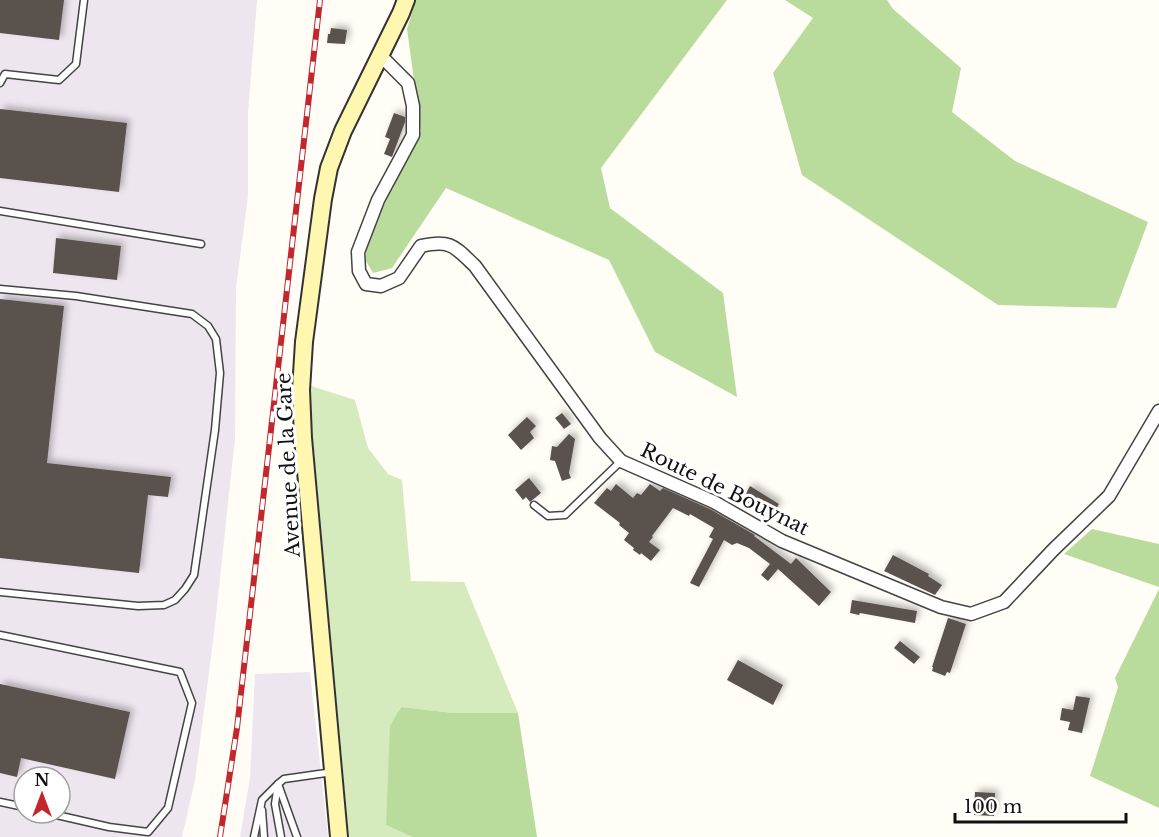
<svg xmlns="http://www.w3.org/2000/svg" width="1159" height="837" viewBox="0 0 1159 837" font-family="'Libre Baskerville',serif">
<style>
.industrial{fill:#eee6ef;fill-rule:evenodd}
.green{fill:#d5ebbd}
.forest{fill:#b9dc9c}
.building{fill:#5a524d;filter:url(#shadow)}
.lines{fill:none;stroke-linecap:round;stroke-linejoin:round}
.lane-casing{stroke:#444;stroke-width:9}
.street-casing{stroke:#444;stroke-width:15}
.secondary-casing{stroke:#333;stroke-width:20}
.lane{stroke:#fff;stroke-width:6}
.street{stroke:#fff;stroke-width:12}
.secondary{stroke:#fff6b0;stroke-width:16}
.rail-casing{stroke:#c4262e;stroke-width:6}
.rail{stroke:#fff;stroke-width:4;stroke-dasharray:11;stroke-linecap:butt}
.labels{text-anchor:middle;stroke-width:6;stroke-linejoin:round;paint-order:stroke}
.street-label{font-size:20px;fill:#111;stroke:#fff}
</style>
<defs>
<filter id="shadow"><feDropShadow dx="3.5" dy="-3.5" stdDeviation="3" flood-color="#0004"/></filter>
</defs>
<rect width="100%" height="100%" fill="#fffdf5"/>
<g class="industrial">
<path d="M0,0H257L248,113V196L236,288L235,438L214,634L195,780L182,837H0ZM24,777H60V813H24Z"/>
<path d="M310,672L328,837H240L250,777L255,674Z"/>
</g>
<path class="green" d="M308,385L355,400L368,448L388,474L402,480L411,581L464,582L518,713H454L400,707L386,825L412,837H349Z"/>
<g class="forest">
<path d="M416,0H727L601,168L610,208L723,293L737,397L655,352L609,260L446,188L392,268L373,273L366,261V241L421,131L407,29Z"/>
<path d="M785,0H887L893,9L961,68L952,112L1015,161L1148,222L1116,308L998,305L802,175L773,73L813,18Z"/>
<path d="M1092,529L1159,544V587L1064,554Z"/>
<path d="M1159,589V808L1090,776L1118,687L1115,678Z"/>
<path d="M401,707L454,713H518L537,837H412L386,825L390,726Z"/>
</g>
<g class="building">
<path d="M0,0H64L59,40L0,33Z"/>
<path d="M331,28L347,30L345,44L327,43L328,34H330Z"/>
<path d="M0,109L127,123L119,192L0,178Z"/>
<path d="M394,113L405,117V122L392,157L384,154L390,139L385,137Z"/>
<path d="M56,238L121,246L117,280L53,273Z"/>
<path d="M0,299L64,306L47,463L171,477L168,497L148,495L139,573L0,558Z"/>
<path d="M562,413L571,424L564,429L555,418Z"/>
<path d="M527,417L536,426L530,432L534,438L521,450L508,435Z"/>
<path d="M569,434L575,439L569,473L571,478L562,481L555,461L550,460L552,446L557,447Z"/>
<path d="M529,478L541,493L530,502L526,497L523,500L515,490Z"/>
<path d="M616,484L633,498L637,493L641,495L650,484L660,491L663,488L710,509L755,535L754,536L791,564L796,558L831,592L819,606L778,569L768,581L761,575L770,564L749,548L737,543L732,545L724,540L699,587L690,583L713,539L709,537L714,528L690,514L689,516L673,508L652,536L653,537L649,542L660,550L651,561L641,553L640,555L633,550L634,548L624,540L629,533L619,525L620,523L594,503L607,488L611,491Z"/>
<path d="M750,486L779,504L771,518L742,501Z"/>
<path d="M893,555L929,574L928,576L942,585L935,595L884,571Z"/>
<path d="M852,600L917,611L915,623L860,613L859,615L850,613Z"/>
<path d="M948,618L966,624L950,673L947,672L945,676L932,671L933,667H932Z"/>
<path d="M900,641L920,657L914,664L894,648Z"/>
<path d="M738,660L783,685L773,705L727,680Z"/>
<path d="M0,684L130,712L115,779L21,758L17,777L0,773Z"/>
<path d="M1076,696L1090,698L1082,733L1068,730L1070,722L1060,720L1062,708L1073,710Z"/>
<path d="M975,792L995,793L994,816L974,815Z"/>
</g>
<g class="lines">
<defs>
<g id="lane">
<path d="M0,83L5,74L59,80L76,64L84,0"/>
<path d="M0,211L201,244"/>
<path d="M0,289L76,296L192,314L208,326L216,339L220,373L215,430L194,575L185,589L175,600L164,605L138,606L0,592"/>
<path d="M534,505L548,516L565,515L621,461"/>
<path d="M0,635L180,672L192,703L168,808L148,832L109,827L48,813"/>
<path d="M0,802L24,807"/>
<path d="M262,810L264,837"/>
<path d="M254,837L262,800L278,784L297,837"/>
<path d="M281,837L275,804L278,784L284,779L333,772"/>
</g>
<path id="street" d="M381,56L408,83L413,106V135L378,200L358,252L359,271L366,284L381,286L399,278L421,246C451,239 455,247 475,266L600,438L621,461L714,502L782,541L941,607L971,614L1004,602L1053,550L1109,496L1159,411"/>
<path id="secondary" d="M339,837L303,438L301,390L304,342L323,199L329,168L343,131L401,13L406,0"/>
</defs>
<use href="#lane" class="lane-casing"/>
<use href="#street" class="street-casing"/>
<use href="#secondary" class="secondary-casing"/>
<use href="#lane" class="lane"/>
<use href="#street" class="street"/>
<use href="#secondary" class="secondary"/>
<defs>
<path id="rail" d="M220,837L237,728L320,0"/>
</defs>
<use href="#rail" class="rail-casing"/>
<use href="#rail" class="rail"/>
</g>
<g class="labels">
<g class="street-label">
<text transform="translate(288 465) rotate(-93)" y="7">Avenue de la Gare</text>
<text transform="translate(725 489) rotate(26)" y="7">Route de Bouynat</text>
</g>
</g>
<g transform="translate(42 795)"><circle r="28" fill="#ffffff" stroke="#a0a0a0" stroke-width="1.5"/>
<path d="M0-4.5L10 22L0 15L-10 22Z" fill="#c4262e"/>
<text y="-9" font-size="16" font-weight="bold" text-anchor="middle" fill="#111111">N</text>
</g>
<path d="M955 813v9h171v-9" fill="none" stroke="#111111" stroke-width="3"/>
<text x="964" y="813" font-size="18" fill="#111111" stroke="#ffffff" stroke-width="4.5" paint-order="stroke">100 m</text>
</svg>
